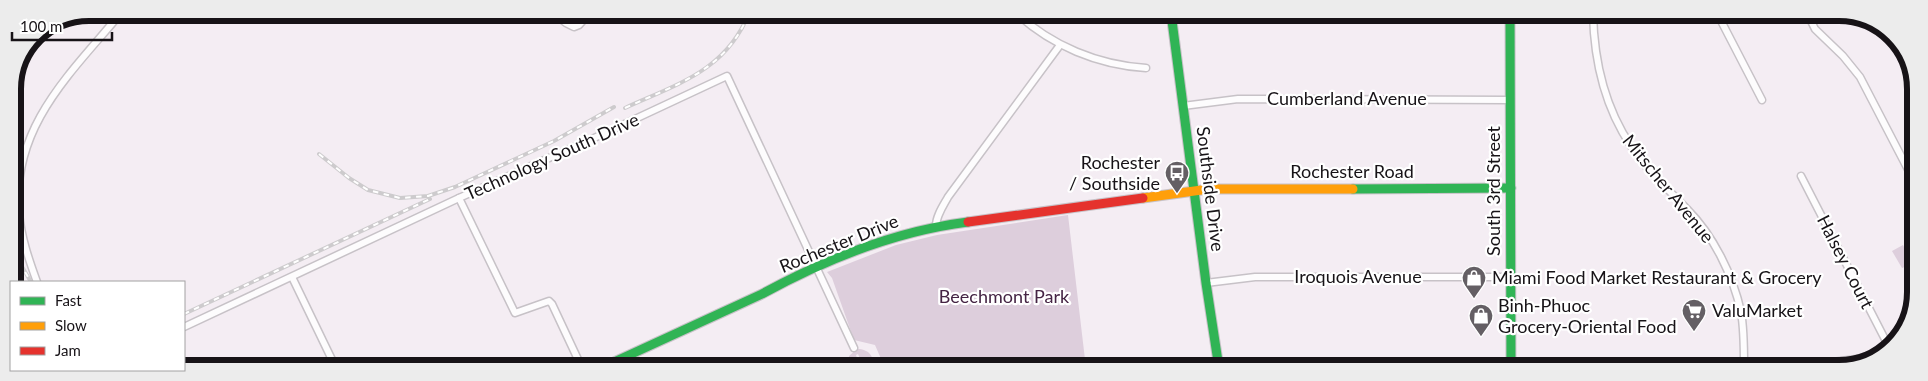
<svg xmlns="http://www.w3.org/2000/svg" width="1928" height="381" viewBox="0 0 1928 381" font-family="Lato,sans-serif">
<style>
.green{fill:#ddcedc}
.lines{fill:none;stroke-linecap:round;stroke-linejoin:round}
.street-casing{stroke:#c7c2c7;stroke-width:9}
.fast-casing{stroke:#c7c2c7;stroke-width:11}
.slow-casing{stroke:#c7c2c7;stroke-width:11}
.jam-casing{stroke:#c7c2c7;stroke-width:11}
.street{stroke:#fdfcfd;stroke-width:6}
.fast{stroke:#30b455;stroke-width:9}
.slow{stroke:#ff9f0a;stroke-width:9}
.jam{stroke:#e5322d;stroke-width:9}
.rail-casing{stroke:#cdcbcd;stroke-width:4}
.rail{stroke:#fff;stroke-width:2;stroke-dasharray:5.5;stroke-linecap:butt}
.labels{text-anchor:middle;stroke-width:4.5;stroke-linejoin:round;paint-order:stroke}
.street-label{font-size:18px;fill:#171317;stroke:#fff}
.poi-label{font-size:18px;fill:#171317;stroke:#fff;text-anchor:start}
.park-label{font-size:18px;fill:#452444;stroke:#fff}
.rim{fill:none;stroke:#171317;stroke-width:6}
</style>
<rect width="100%" height="100%" fill="#f4edf3"/>
<g class="green">
<path d="M1068,215L1086,368H885L875,345L854,340L832,278L827,272L896,245L937,235Z"/>
<path d="M1903,245L1913,264L1902,268L1892,251Z"/>
<path d="M857,349C869,349 876,357 871,368H864L858,354L856,355L858,361L848,366L849,356Z"/>
</g>
<g class="lines">
<defs>
<g id="street">
<path d="M553,13L566,23L574,27L579,25L590,13"/>
<path d="M1016,13C1052,46 1098,65 1146,68"/>
<path d="M1593,13C1594,61 1604,106 1631,146C1646,170 1667,188 1687,209C1713,235 1733,275 1741,312C1744,329 1744,347 1744,365"/>
<path d="M1717,13L1762,100"/>
<path d="M1810,13V19L1815,29L1843,56L1860,77L1914,181"/>
<path d="M1172,18L1207,13"/>
<path d="M1183,106L1238,99L1510,100"/>
<path d="M1801,176L1890,349"/>
<path d="M459,198L515,313L549,301L552,304L582,368"/>
<path d="M936,226C936,216 943,206 948,197L1060,45"/>
<path d="M292,277L336,368"/>
<path d="M37,282C29,260 21,237 19,213C11,127 71,73 121,13"/>
<path d="M1206,283L1255,277H1511"/>
<path d="M184,327L459,198L603,134L727,76L854,348"/>
<path d="M1230,368L1261,365L1816,364L1857,359L1890,349"/>
</g>
<g id="fast">
<path d="M1171,13L1206,283L1219,368"/>
<path d="M1510,13L1511,368"/>
<path d="M1353,189L1511,188"/>
<path d="M601,368L762,294C826,259 896,231 968,222"/>
</g>
<path id="slow" d="M1143,198L1209,189H1353"/>
<path id="jam" d="M968,222L1143,198"/>
</defs>
<use href="#street" class="street-casing"/>
<use href="#fast" class="fast-casing"/>
<use href="#slow" class="slow-casing"/>
<use href="#jam" class="jam-casing"/>
<use href="#street" class="street"/>
<use href="#fast" class="fast"/>
<use href="#slow" class="slow"/>
<use href="#jam" class="jam"/>
<defs>
<g id="rail">
<path d="M625,108C677,84 726,71 749,13"/>
<path d="M319,154L349,178L368,190L400,198L428,196L455,187L554,141L614,107"/>
<path d="M14,253L31,282"/>
<path d="M15,273L18,282"/>
<path d="M184,314L430,199"/>
</g>
</defs>
<use href="#rail" class="rail-casing"/>
<use href="#rail" class="rail"/>
</g>
<defs>
<symbol id="bus-pin" viewBox="-11 -11 22 30"><path d="M0 17L-7.5 6A9.5 9.5 0 1 1 7.5 6Z" fill="#645f64" stroke="#fff"/><path d="M-5-6H5V4H4V6H2V4H-2V6H-4V4H-5ZM-3.5-4V0h7V-4ZM-3.5 1.2v1.5H-2V1.2ZM2 1.2v1.5H3.5V1.2Z" fill="#fff"/></symbol>
<symbol id="shop-pin" viewBox="-11 -11 22 30"><path d="M0 17L-7.5 6A9.5 9.5 0 1 1 7.5 6Z" fill="#645f64" stroke="#fff"/><path d="M-5-2.5h2.3a2.7 3.5 0 0 1 5.4 0H5L5.5 6h-11ZM-1.5-2.5h3a1.5 2.3 0 0 0-3 0Z" fill="#fff"/></symbol>
<symbol id="supermarket-pin" viewBox="-11 -11 22 30"><path d="M0 17L-7.5 6A9.5 9.5 0 1 1 7.5 6Z" fill="#645f64" stroke="#fff"/><path d="M-6-5.5h2.5l.6 2H6L4.5 2H-2.5L-4.4-4H-6ZM-1.5 3.2a1.3 1.3 0 1 0 .1 0ZM3 3.2a1.3 1.3 0 1 0 .1 0Z" fill="#fff"/></symbol>
</defs>
<g fill-rule="evenodd">
<use href="#bus-pin" x="1163" y="159" width="28" height="38"/>
<use href="#shop-pin" x="1460" y="264" width="28" height="38"/>
<use href="#supermarket-pin" x="1680" y="297" width="28" height="38"/>
<use href="#shop-pin" x="1467" y="302" width="28" height="38"/>
</g>
<g class="labels">
<g class="street-label">
<text x="1347" y="105">Cumberland Avenue</text>
<text transform="translate(552 157) rotate(-24)" y="6">Technology South Drive</text>
<text x="1352" y="178">Rochester Road</text>
<text transform="translate(1210 189) rotate(83)" y="6">Southside Drive</text>
<text transform="translate(1668 189) rotate(51)" y="6">Mitscher Avenue</text>
<text transform="translate(1494 191) rotate(-90)" y="6">South 3rd Street</text>
<text transform="translate(839 244) rotate(-22)" y="6">Rochester Drive</text>
<text transform="translate(1845 262) rotate(63)" y="6">Halsey Court</text>
<text x="1358" y="283">Iroquois Avenue</text>
</g>
<g class="poi-label">
<text x="1160" y="169" text-anchor="end">Rochester<tspan x="1160" dy="21">/ Southside</tspan></text>
<text x="1492" y="284">Miami Food Market Restaurant &amp; Grocery</text>
<text x="1498" y="312">Binh-Phuoc<tspan x="1498" dy="21">Grocery-Oriental Food</tspan></text>
<text x="1712" y="317">ValuMarket</text>
</g>
<g class="park-label">
<text x="1004" y="303">Beechmont Park</text>
</g>
</g>
<path d="M0 0H1928V381H0ZM89 21H1839A68 68 0 0 1 1907 89V292A68 68 0 0 1 1839 360H89A68 68 0 0 1 21 292V89A68 68 0 0 1 89 21Z" fill="#ececec" fill-rule="evenodd"/>
<path class="rim" d="M89 21H1839A68 68 0 0 1 1907 89V292A68 68 0 0 1 1839 360H89A68 68 0 0 1 21 292V89A68 68 0 0 1 89 21Z"/>
<rect x="10" y="281" width="175" height="90" fill="#ffffff" stroke="#a2a1a2"/>
<rect x="20" y="297" width="25" height="8" fill="#30b455" stroke="#a2a1a2"/>
<text x="55" y="306" font-size="15" fill="#171317">Fast</text>
<rect x="20" y="322" width="25" height="8" fill="#ff9f0a" stroke="#a2a1a2"/>
<text x="55" y="331" font-size="15" fill="#171317">Slow</text>
<rect x="20" y="347" width="25" height="8" fill="#e5322d" stroke="#a2a1a2"/>
<text x="55" y="356" font-size="15" fill="#171317">Jam</text>
<path d="M12 32v8h100v-8" fill="none" stroke="#171317" stroke-width="2.5"/>
<text x="20" y="32" font-size="15" fill="#171317" stroke="#ffffff" stroke-width="4" paint-order="stroke">100 m</text>
</svg>
